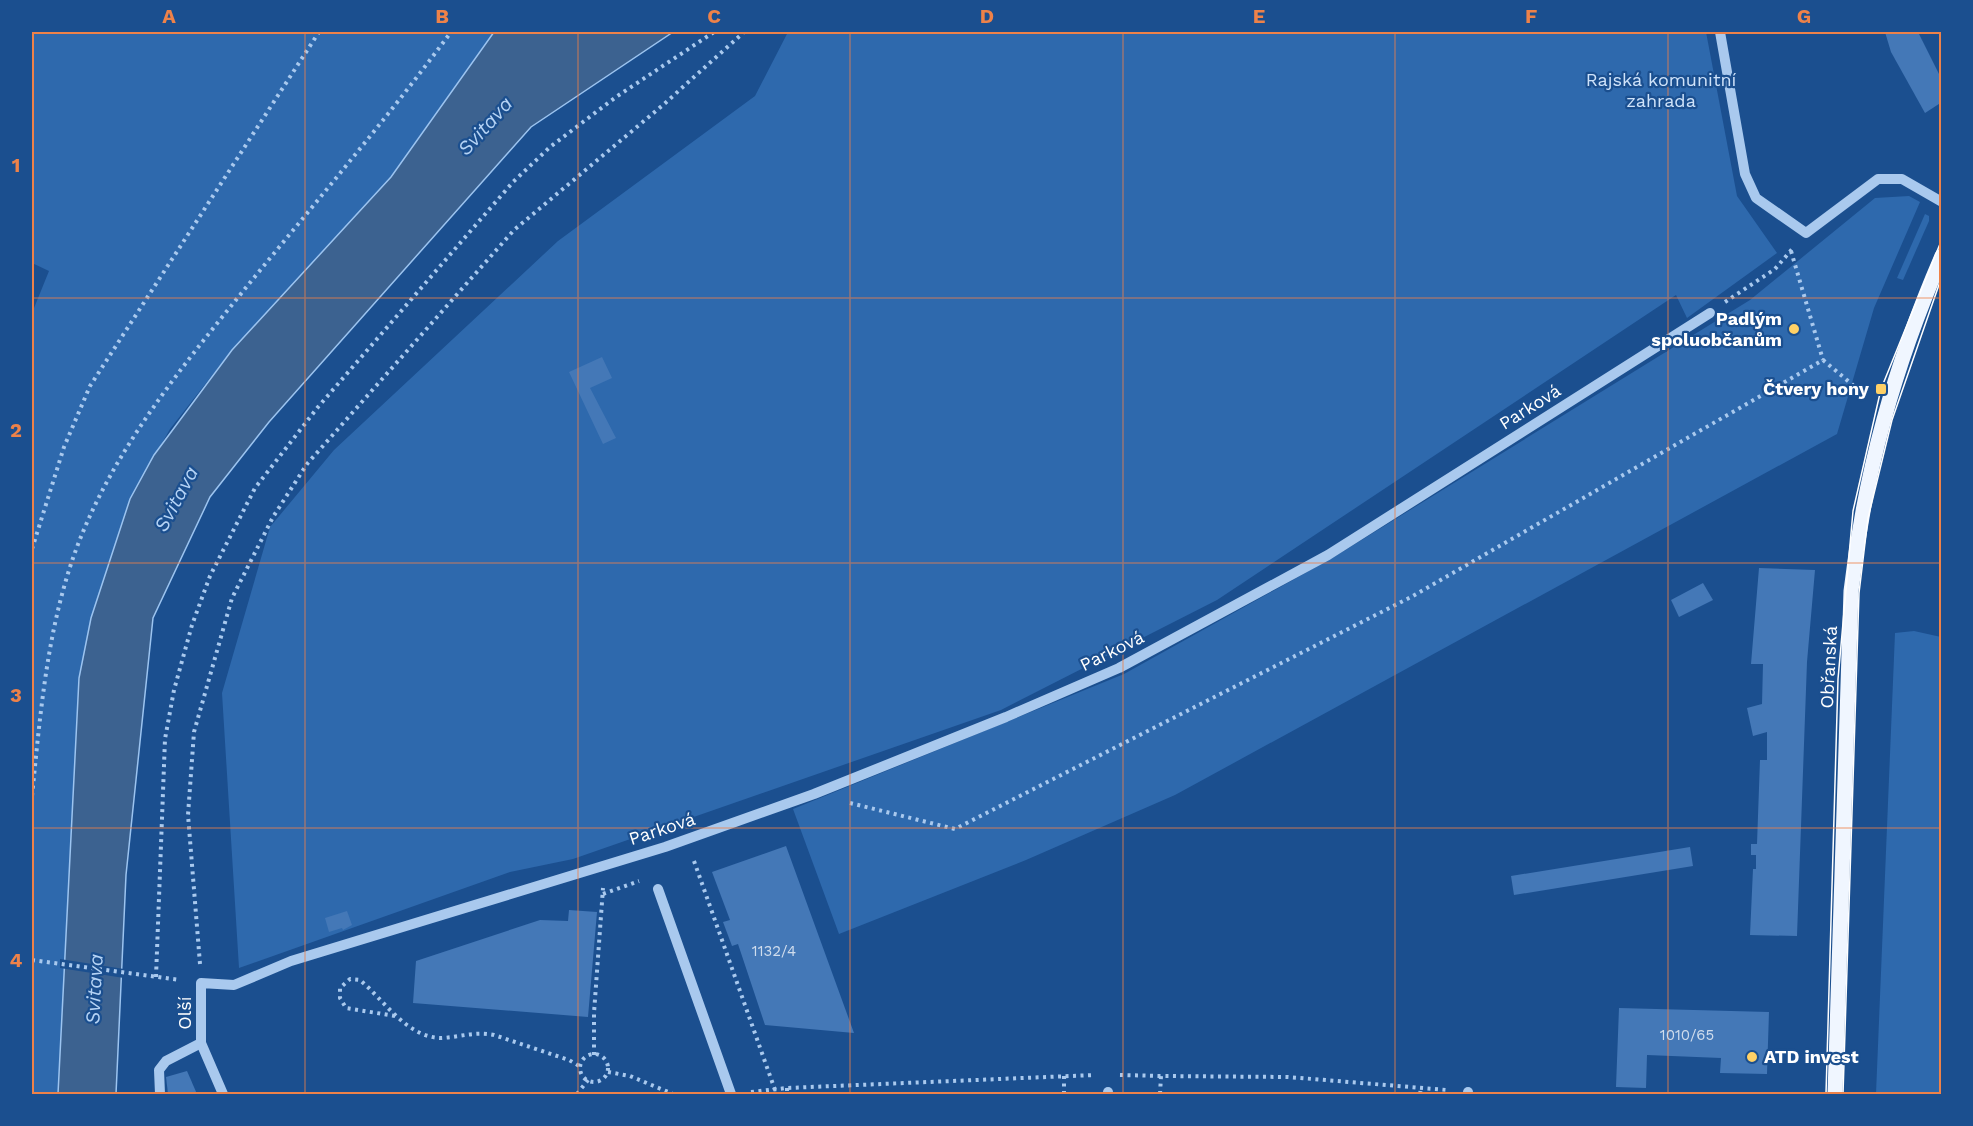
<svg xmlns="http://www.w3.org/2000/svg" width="1973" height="1126" viewBox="0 0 1973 1126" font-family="'Work Sans',sans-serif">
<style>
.green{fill:#2e69ad}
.water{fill:#3c6290;stroke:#9cc4f0;stroke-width:1.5}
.pier{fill:#1b4f8f}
.building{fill:#4478b7}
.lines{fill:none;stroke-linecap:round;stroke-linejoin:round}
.path{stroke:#a9c9ee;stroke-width:4;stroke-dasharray:3 4.5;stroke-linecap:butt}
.minor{stroke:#a9c9ee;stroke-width:10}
.major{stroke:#f0f6ff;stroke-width:15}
.tram{stroke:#fff;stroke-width:1.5}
.grid{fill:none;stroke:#ee8249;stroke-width:1.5;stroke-opacity:0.55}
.poi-dot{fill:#ffd166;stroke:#1b4f8f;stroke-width:2}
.labels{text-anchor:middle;stroke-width:4.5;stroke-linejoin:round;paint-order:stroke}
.number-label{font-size:15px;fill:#d0dded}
.park-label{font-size:18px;fill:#cfe3fa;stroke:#1b4f8f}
.poi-label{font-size:18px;font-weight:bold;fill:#fff;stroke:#1b4f8f;text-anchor:end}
.street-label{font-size:18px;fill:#fff;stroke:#1b4f8f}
.water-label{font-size:20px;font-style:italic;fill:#b5d3f5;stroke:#1b4f8f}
.neatline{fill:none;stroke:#ee8249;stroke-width:2}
.grid-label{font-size:20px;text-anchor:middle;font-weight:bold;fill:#ee8249}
</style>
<rect width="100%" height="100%" fill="#1b4f8f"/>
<g class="green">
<path d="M32,32H494L391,177L232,350L170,429L130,499L71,844L58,1094H32V313L49,271L32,263Z"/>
<path d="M788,32H1706L1737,196L1777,253L1687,318L1676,295L1217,600L1001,710L573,859L510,872L239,968L222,693L270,527L334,450L558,241L755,96Z"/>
<path d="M1909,196L1920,202L1874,308L1837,434L1175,795L1026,860L839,934L793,809L1124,674L1334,557L1750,300L1875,198Z"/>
<path d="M1925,214L1929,216V221L1903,280L1897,278Z"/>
<path d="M1914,631L1941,637V1094H1876L1895,633Z"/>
</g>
<path class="water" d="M494,32H673L531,127L269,422L210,497L153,618L126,875L116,1094H58L79,678L91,618L130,499L154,455L232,350L391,177Z"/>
<path class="pier" d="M60,959L124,969V978L60,968Z"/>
<g class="building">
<path d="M1885,32H1918L1942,80V102L1925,113L1891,52Z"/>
<path d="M602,357L612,378L590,388L616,438L603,444L569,372Z"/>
<path d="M1759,568L1815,570L1807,662L1797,936L1750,935L1753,869H1756V855H1751V844H1757L1760,760H1767V732L1753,736L1747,708L1762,704L1763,664H1751Z"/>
<path d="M1703,583L1713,600L1679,617L1671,600Z"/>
<path d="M786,846L854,1033L765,1025L738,944L732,946L723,922L730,920L712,872Z"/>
<path d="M1690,847L1693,866L1514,895L1511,876Z"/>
<path d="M569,910L597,912L588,1017L413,1003L416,961L540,920L568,921Z"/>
<path d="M347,911L352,925L343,930L342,928L329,932L325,918Z"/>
<path d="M1619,1008L1769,1012L1767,1074L1720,1073L1721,1058L1647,1055L1646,1088L1616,1087Z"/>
<path d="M187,1071L197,1094H168L166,1077Z"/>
</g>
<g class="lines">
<g class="path">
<path d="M1791,251L1823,360"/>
<path d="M1725,302L1775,269L1794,247"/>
<path d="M32,549L64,447L90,386L319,32"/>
<path d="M32,796C40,718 46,640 71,564C105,461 176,374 244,290C314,204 386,120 451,32"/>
<path d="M850,803L955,829L1411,597L1823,360L1854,386"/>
<path d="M694,861L775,1090"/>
<path d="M603,894L639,881"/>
<path d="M32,960L180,980"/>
<path d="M200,964L188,815L194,732L232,598L273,517L307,464L514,230L663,105L744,32"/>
<path d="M156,977L165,739L174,690L192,625L210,576L255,488L318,407L513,182L550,147L616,97L714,32"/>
<path d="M395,1016L346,1008L340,998V988L350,979L360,980C384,1000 407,1038 442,1038C460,1037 476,1031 494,1035L569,1060L581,1067"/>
<circle cx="594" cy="1068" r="14"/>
<path d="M594,1055V1013L603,888"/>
<path d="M608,1072L630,1076L673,1094"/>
<path d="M1120,1075L1161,1076"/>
<path d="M787,1088V1094"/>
<path d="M751,1092L787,1088L1094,1075"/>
<path d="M577,1094L588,1080"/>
<path d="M1064,1094V1074"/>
<path d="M1160,1094L1161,1076L1288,1077L1447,1090"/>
<path d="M1420,1094L1421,1088"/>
<path d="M1487,1094H1503"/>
</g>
<g class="minor">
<path d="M1720,32L1745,174L1756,198L1806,233L1878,179H1902L1942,202"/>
<path d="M658,889L731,1094"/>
<path d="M1108,1092V1094"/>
<path d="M160,1094L159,1070L166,1061L201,1043"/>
<path d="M223,1094L201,1043V983L234,985L291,961L665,847L814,794L1006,717L1119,668L1328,555L1710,313"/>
<path d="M1468,1094V1092"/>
</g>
<path class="major" d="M1835,1094L1851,591C1865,471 1894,367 1942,256"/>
<g class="tram">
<path d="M1826,1094L1838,679L1853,511L1881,389L1942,239"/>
<path d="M1843,1094L1859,593L1868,518L1892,420L1942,276"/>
</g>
</g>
<path class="grid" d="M305,32V1094M578,32V1094M850,32V1094M1123,32V1094M1395,32V1094M1668,32V1094M32,298H1942M32,563H1942M32,828H1942"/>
<g class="poi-dot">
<circle cx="1794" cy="329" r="6"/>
<rect x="1875" y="383" width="12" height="12" rx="3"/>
<circle cx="1752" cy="1057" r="6"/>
</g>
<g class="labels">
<g class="number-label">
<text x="774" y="956">1132/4</text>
<text x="1687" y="1040">1010/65</text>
</g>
<g class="park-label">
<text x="1661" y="86">Rajská komunitní<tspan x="1661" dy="21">zahrada</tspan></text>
</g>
<g class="poi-label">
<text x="1782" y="325">Padlým<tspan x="1782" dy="21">spoluobčanům</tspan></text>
<text x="1869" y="395">Čtvery hony</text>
<text x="1764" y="1063" text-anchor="start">ATD invest</text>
</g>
<g class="street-label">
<text transform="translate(1530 407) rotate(-32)" y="6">Parková</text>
<text transform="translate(1112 651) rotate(-26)" y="6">Parková</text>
<text transform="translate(1829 667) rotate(-87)" y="6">Obřanská</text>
<text transform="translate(662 829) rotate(-18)" y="6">Parková</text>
<text transform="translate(185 1013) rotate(-90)" y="6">Olší</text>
</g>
<g class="water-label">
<text transform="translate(485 126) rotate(-48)" y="7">Svitava</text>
<text transform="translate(176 499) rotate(-62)" y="7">Svitava</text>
<text transform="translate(94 989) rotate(-87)" y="7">Svitava</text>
</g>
</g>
<rect width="1973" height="1126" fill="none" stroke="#1b4f8f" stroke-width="66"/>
<rect x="33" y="33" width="1907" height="1060" class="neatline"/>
<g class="grid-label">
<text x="169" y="23">A</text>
<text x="442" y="23">B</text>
<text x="714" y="23">C</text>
<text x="987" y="23">D</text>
<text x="1259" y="23">E</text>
<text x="1531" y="23">F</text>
<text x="1804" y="23">G</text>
<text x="16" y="172">1</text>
<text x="16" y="437">2</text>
<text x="16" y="702">3</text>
<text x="16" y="967">4</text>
</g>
</svg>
